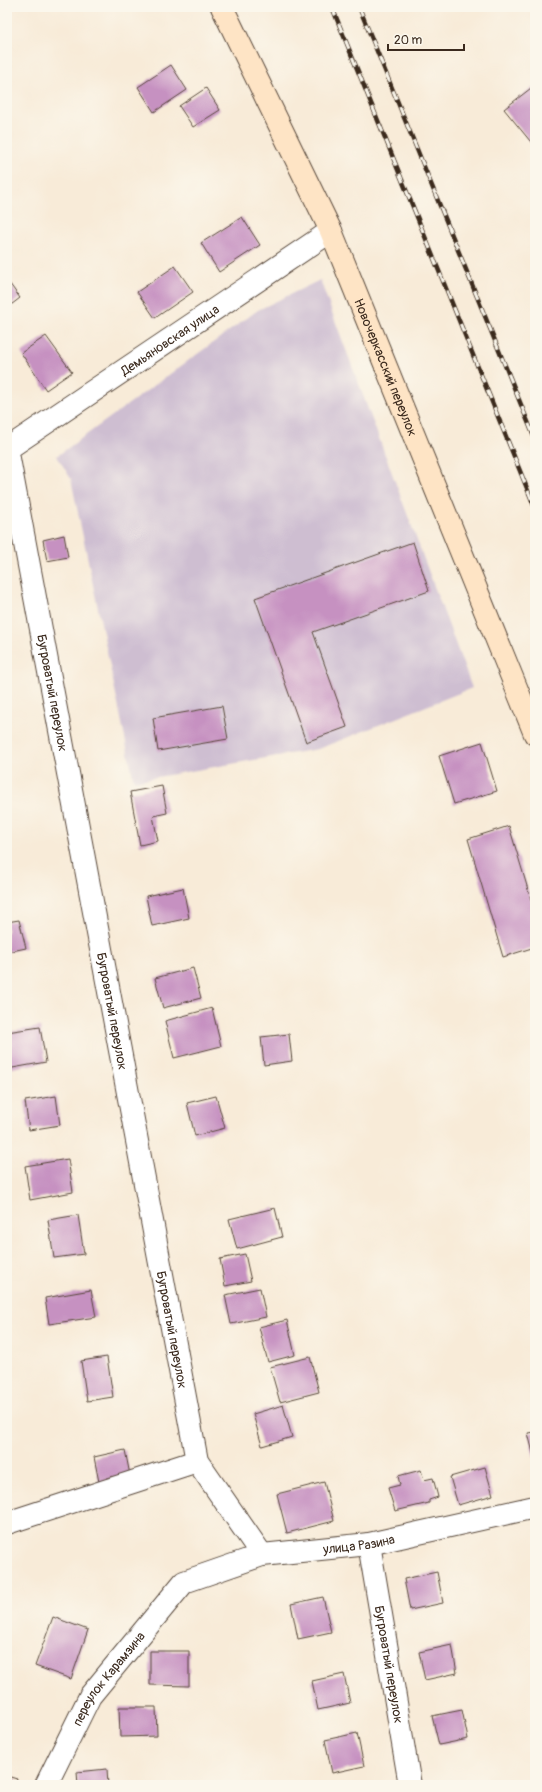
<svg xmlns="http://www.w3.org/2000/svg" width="542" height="1792" viewBox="0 0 542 1792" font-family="Pangolin,sans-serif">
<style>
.industrial{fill:#cebed1}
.building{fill:#c691c1}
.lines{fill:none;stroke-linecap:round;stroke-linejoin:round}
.street-casing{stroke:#57473a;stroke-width:24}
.secondary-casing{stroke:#57473a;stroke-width:24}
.street{stroke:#fff;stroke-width:22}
.secondary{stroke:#fee4c5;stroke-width:22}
.rail-casing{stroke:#3b2a1e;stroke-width:4.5}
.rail{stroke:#fbf7ec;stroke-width:3;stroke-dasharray:9;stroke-linecap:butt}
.labels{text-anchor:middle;stroke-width:4;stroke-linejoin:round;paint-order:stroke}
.street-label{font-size:13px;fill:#3b2a1e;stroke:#fbf7ec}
</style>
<rect width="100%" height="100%" fill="#fbf7ec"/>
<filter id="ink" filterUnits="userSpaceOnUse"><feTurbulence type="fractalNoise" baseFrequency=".025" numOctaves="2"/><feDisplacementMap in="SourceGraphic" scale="8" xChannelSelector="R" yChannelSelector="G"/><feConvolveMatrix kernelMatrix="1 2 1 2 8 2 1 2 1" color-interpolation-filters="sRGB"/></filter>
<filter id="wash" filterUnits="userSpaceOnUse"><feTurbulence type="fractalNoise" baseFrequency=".012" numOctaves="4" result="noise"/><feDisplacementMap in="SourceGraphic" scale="16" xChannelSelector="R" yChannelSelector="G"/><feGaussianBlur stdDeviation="0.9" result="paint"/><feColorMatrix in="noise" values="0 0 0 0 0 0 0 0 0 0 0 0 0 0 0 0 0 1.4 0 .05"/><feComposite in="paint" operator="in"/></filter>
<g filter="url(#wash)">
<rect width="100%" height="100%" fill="#f8ebd8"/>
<path class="industrial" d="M320,280L472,688L318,749L134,781L71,479L57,456L258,310Z"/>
<g id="blocks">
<g class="building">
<path d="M171,65L187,90L154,112L138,87Z"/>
<path d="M535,85V147L504,109Z"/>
<path d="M206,88L220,110L193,127L179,106Z"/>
<path d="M242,217L260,245L219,272L201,243Z"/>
<path d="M175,266L193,292L155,318L137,292Z"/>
<path d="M7,280L20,298L7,308Z"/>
<path d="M46,336L72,372L46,390L21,353Z"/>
<path d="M64,535L68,557L47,561L43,540Z"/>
<path d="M413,542L429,591L313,632L347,727L306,742L255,598Z"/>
<path d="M222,706L228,739L158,751L153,718Z"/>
<path d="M482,742L497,791L454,804L439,756Z"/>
<path d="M162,786L167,813L153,816L158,841L140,845L130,792Z"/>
<path d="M509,826L535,913V947L503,957L468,839Z"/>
<path d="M183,888L189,918L152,926L146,896Z"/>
<path d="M19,920L26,948L7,952V922Z"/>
<path d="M193,968L201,998L163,1008L155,978Z"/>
<path d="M212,1008L221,1046L174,1058L165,1021Z"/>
<path d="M40,1027L46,1062L7,1069V1032Z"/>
<path d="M289,1034L292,1061L264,1065L261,1037Z"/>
<path d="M56,1096L60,1125L29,1130L25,1101Z"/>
<path d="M216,1096L225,1128L195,1136L187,1103Z"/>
<path d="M68,1159L73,1192L30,1200L25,1166Z"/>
<path d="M275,1208L282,1237L237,1249L229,1219Z"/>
<path d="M78,1215L84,1254L54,1258L48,1220Z"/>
<path d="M245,1254L251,1281L225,1286L220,1259Z"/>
<path d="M260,1288L266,1317L231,1324L225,1295Z"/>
<path d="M91,1290L96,1317L49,1324L45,1298Z"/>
<path d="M287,1320L295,1355L268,1362L259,1327Z"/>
<path d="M107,1357L113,1397L87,1401L81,1361Z"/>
<path d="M310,1357L319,1392L280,1402L270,1367Z"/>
<path d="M283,1405L292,1437L262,1446L253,1414Z"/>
<path d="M535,1432V1457H534L528,1433Z"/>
<path d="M125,1450L131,1480L100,1487L94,1457Z"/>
<path d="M485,1467L493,1495L458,1505L450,1477Z"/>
<path d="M421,1470L424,1480L433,1478L438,1497L429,1500V1503L395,1511L388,1488L400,1485L398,1476Z"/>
<path d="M324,1482L334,1521L287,1533L277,1494Z"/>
<path d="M437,1572L443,1603L410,1610L404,1579Z"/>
<path d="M323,1597L331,1632L298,1639L291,1604Z"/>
<path d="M53,1617L88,1630L71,1679L35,1666Z"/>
<path d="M452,1645L457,1673L425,1680L419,1652Z"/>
<path d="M150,1651H189V1686L150,1685Z"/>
<path d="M344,1674L350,1703L318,1710L312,1681Z"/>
<path d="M119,1707H156L157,1736L120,1737Z"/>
<path d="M462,1710L468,1739L439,1745L432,1716Z"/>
<path d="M357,1733L364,1766L332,1773L325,1740Z"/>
<path d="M107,1769L108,1785H78L77,1772Z"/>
<path d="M7,1776L17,1779L15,1785H7Z"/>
</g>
</g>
</g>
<g filter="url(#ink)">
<use href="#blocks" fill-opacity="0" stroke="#57473a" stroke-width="1"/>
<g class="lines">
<defs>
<g id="street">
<path id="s1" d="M7,448L197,1461L262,1555"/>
<path id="s2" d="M7,449L331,231"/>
<path d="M7,1523L197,1461"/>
<path id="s3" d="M369,1544L410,1785"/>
<path id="s4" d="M46,1785L90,1696L184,1582L262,1555L369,1544L535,1507"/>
</g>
<g id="secondary">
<path id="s5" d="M222,7L331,231L535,734"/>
</g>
</defs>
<use href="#street" class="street-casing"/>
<use href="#secondary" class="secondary-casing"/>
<use href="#street" class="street"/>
<use href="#secondary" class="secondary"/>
<defs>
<g id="rail">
<path d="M332,7L535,508"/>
<path d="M359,7L535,439"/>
</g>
</defs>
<use href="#rail" class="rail-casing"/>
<use href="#rail" class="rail"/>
</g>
</g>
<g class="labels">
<g class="street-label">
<text dy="5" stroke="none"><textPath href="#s2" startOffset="196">Демьяновская улица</textPath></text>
<text dy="5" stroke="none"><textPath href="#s5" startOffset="396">Новочеркасский переулок</textPath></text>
<text dy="5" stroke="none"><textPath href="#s1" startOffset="249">Бугроватый переулок</textPath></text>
<text dy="5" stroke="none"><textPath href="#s1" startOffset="573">Бугроватый переулок</textPath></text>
<text dy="5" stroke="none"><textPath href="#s1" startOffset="897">Бугроватый переулок</textPath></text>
<text dy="5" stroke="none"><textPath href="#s4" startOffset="427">улица Разина</textPath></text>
<text dy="5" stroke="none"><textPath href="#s3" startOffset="122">Бугроватый переулок</textPath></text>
<text dy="5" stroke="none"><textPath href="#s4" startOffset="124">переулок Карамзина</textPath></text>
</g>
</g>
<rect width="542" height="1792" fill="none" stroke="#fbf7ec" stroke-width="24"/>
<path d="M388 44v6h76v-6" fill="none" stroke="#3b2a1e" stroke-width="2"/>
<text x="394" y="44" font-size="12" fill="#3b2a1e" stroke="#fbf7ec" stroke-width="3" paint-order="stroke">20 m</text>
</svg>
